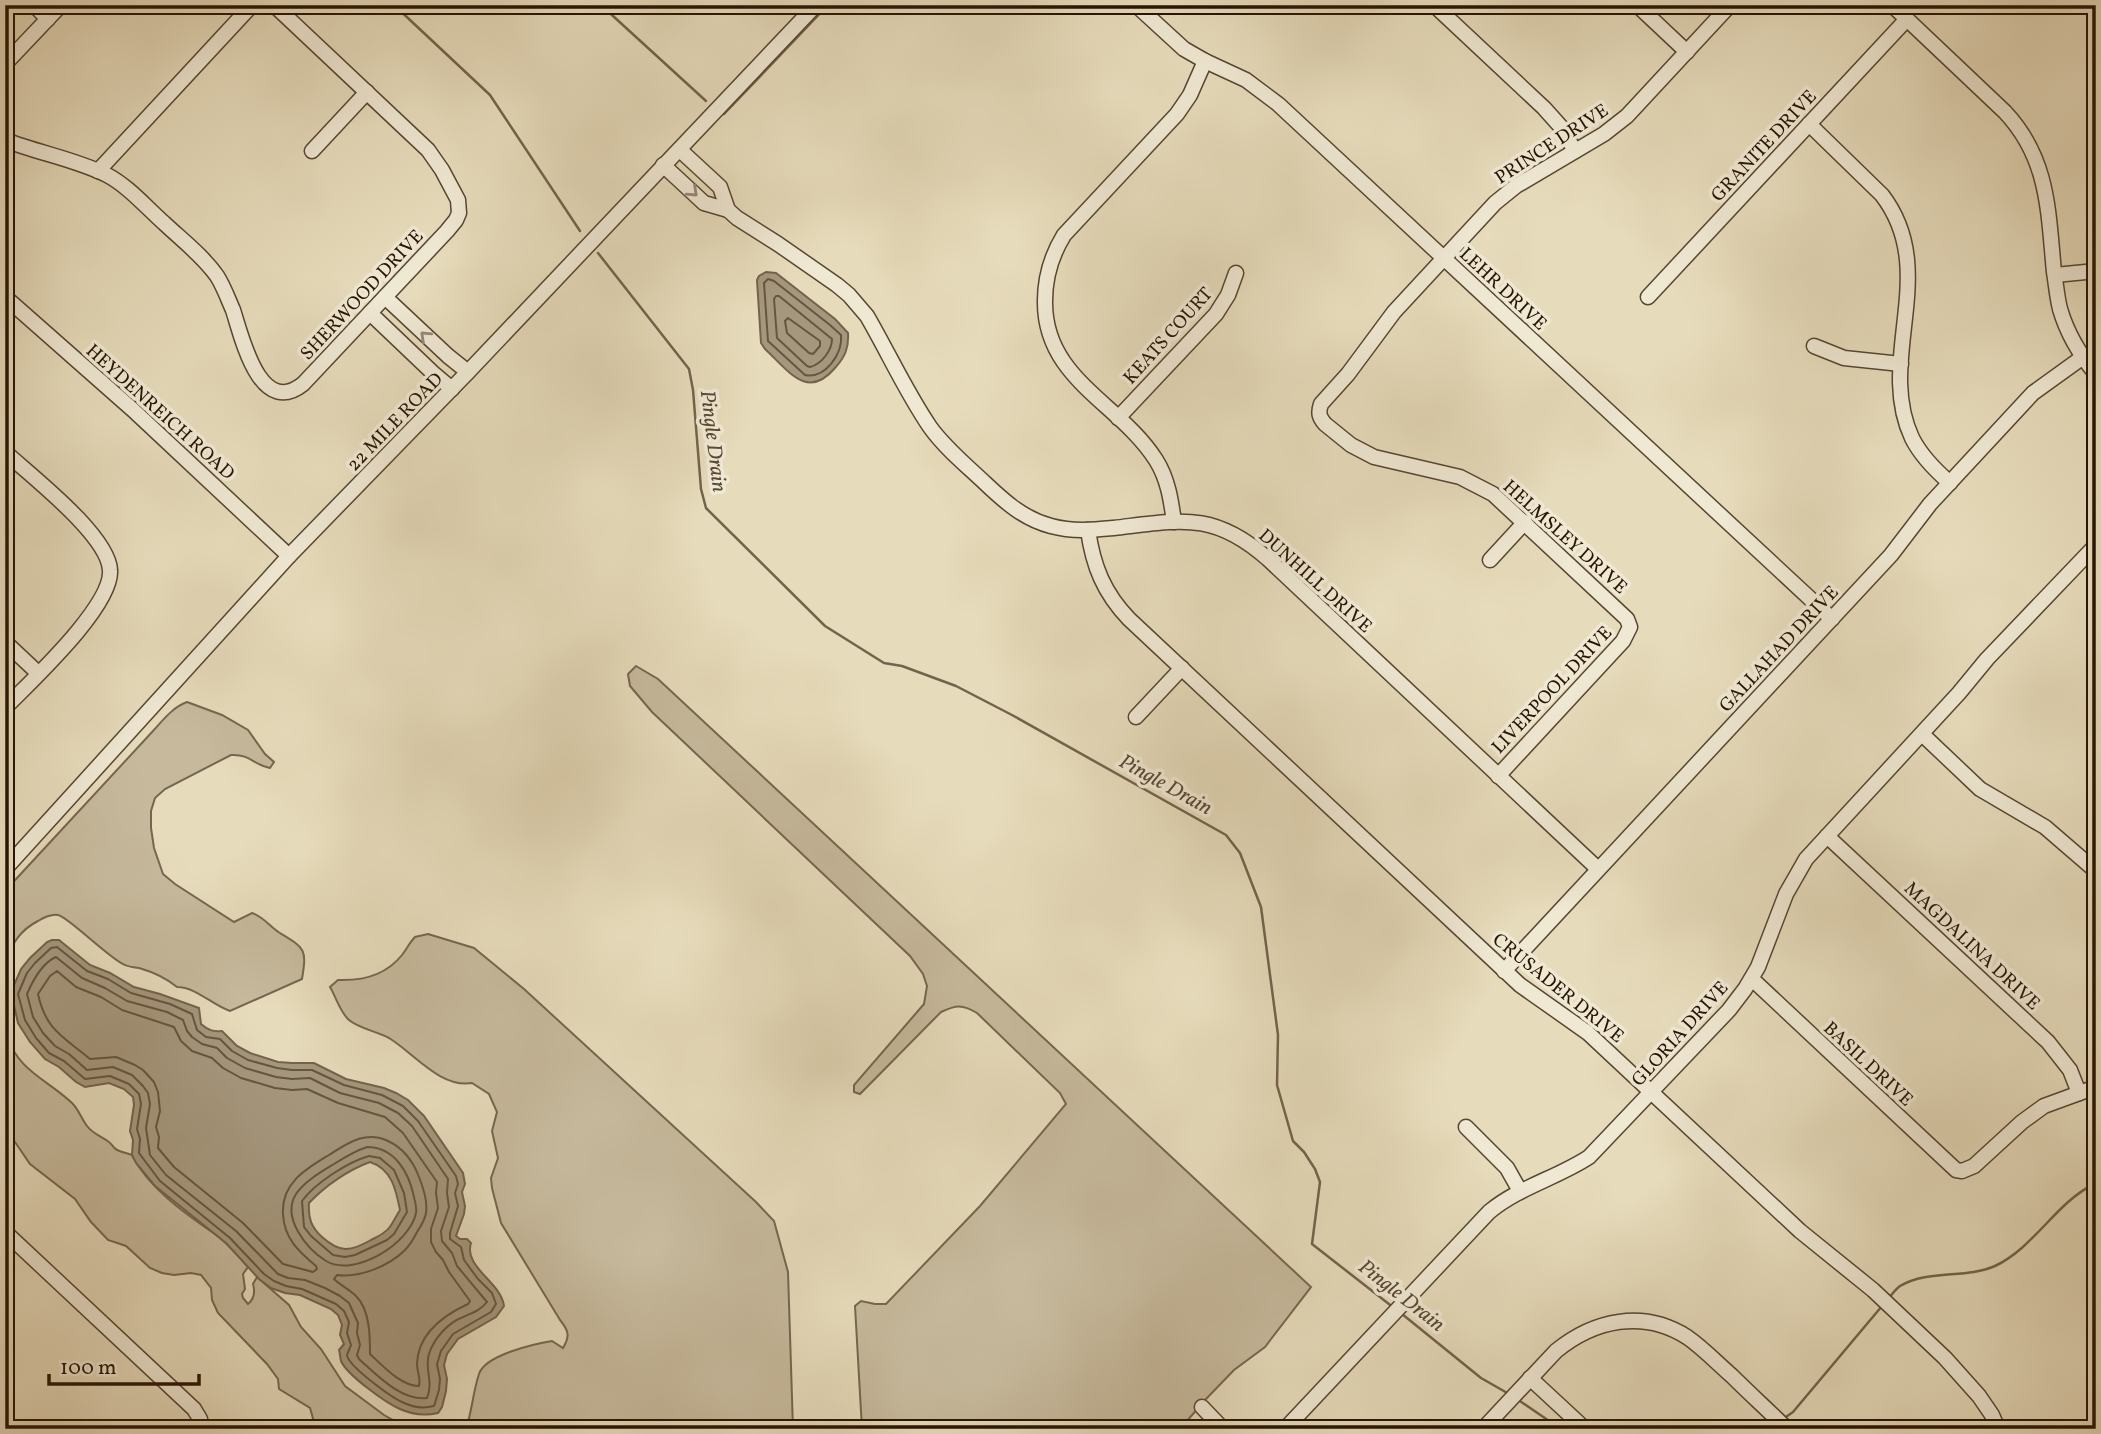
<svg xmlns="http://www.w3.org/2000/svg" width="2101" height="1434" viewBox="0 0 2101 1434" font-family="Vollkorn,serif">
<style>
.green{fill:#c6b99c;stroke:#766650;stroke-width:2}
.water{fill:#a5977d;stroke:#73634d;stroke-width:2;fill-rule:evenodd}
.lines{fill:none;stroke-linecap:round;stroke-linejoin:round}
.shore{stroke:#665640;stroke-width:2}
.stream{stroke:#73634d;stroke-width:2.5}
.minor-casing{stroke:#574632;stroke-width:17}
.minor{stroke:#efe8d3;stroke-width:14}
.oneway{stroke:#958976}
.labels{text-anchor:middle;stroke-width:7;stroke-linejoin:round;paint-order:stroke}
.street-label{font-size:19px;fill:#271404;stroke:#efe8d3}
.water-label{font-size:21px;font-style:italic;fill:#594834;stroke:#efe8d3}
</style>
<rect width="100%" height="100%" fill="#e6dbbb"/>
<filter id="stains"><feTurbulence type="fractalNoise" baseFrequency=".00286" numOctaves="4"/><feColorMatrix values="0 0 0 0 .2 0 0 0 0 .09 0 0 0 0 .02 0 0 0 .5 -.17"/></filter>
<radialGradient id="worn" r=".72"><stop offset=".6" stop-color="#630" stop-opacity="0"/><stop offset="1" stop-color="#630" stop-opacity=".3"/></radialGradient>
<g class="green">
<path d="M636,666L658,679L1311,1287L1265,1347L1234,1370L1206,1399L1180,1429H862L855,1306L861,1301L875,1304H886L980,1206L1066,1104L1060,1093L977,1013C962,1004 956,1005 941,1012L860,1094L854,1092V1085L924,1004L927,986L923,974L910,956L652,712L630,686L628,674Z"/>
<path d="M187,702L222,715L248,730L265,754L274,762L270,768C253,765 251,754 231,755L165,789L155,798L151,811V828L154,848L163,874L175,884L234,922L252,913C264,917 270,927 280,933C305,948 307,949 302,979L230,1011C212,1005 196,987 177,987C166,978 153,972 139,968C133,967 128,967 123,964C108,957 67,916 58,915C52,914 43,918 38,921C20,930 12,944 5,962V891L153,731C163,720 173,707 187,702Z"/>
<path d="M428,934L474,948L524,989L756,1202L774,1221L788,1272L793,1429H466C472,1411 473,1392 479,1374C485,1355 534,1344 552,1341L563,1348C570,1336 569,1331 560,1320L501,1223L492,1188L491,1178L498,1158L492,1131L497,1112L489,1094L472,1083C440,1088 415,1054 389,1038C378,1032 358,1028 349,1020C340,1012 336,997 330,987L338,980C362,981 386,975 402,955C407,949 409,943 415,937Z"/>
<path d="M5,1033C20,1073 44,1077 72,1103C79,1110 81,1118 87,1126C93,1134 101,1136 109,1142C112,1144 113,1148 117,1150C121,1152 127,1153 132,1155C148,1187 183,1212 212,1232C226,1241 237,1255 248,1267L243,1274L245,1289L242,1294L243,1298L248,1304C254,1299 255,1291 253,1284L257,1277L289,1305L301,1327L321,1349L345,1386L384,1415L409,1429H316L310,1408L279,1389L278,1379L267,1364L218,1313L212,1300L211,1288L201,1275L191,1273L174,1275L162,1273L150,1268L126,1246L108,1240L91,1222L75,1199L30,1164L15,1142L5,1131Z"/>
</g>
<g class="water">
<path d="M766,272L776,273L835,319L848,333C849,348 845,357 835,368C807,401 788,370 765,349L761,343L757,280L759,276Z"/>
<path d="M52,940H59L90,965L110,973L134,987L160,994L199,1008L201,1024C208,1030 213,1032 222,1031L237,1046L250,1053L278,1062L292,1063H314L346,1079L384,1088L396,1093L408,1100L424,1116L463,1173L465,1184L462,1192L465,1206L464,1214L456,1236L460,1239H467L471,1243C463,1267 501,1282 504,1306L496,1317L458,1339L447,1354L444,1365L447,1379L446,1391L442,1407L438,1413C425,1416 413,1415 400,1409C386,1403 347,1375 341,1361C340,1357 340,1353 339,1350L344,1344L340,1335L342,1325L338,1315L331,1309L300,1295L285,1293L271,1288L259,1279L226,1243L155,1186L136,1163L132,1155L133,1140L130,1131L134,1105L133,1097L124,1089L109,1083L85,1087L76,1082L59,1067L45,1059L30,1042L18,1023L11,992L21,969L30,958L47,942ZM370,1162C392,1169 396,1190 400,1210C396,1216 393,1223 389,1228C384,1234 377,1237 371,1240C350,1252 340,1253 322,1237C311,1227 308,1218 309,1203C325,1186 348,1170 370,1162Z"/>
</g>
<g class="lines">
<g class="shore">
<path d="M768,279L774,281L830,325L841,335C843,354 825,379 805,375L768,341L764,283Z"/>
<path d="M776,296H779L832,339C832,350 822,364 810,367L807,366L777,338L774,299Z"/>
<path d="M788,318L820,341V346L813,354L809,353L787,333L785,321Z"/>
<path d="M57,947L87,971L108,979L131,993L170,1004L192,1014L197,1030L206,1037L220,1039L232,1051L248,1060L277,1068L292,1070H312L344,1085L382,1095L403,1106L418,1121L456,1176L458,1184L455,1193L458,1206L450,1233V1239L461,1247L464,1260L478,1279L492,1293L496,1304L491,1312L453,1334L441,1351L437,1364L440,1379L439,1390L434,1406C423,1409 412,1407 402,1402C391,1397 348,1366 347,1355C347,1354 351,1346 351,1345L347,1333L349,1322L344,1311L336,1304L302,1289L286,1286L274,1281L264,1274L230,1238L160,1181L139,1153L140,1139L137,1129L141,1104L139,1094L129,1084L110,1076L85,1079L64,1061L49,1053L36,1038L25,1020L18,994L27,973L35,963L51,948Z"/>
<path d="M56,957L82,978L105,988L127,1001L167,1012L183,1020L187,1031L192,1037L202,1044L217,1048L227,1058L245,1068L276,1077L292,1079L310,1078L340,1093L379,1103L398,1113L412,1126L448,1179L447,1193L449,1207L441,1231L442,1241L452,1253L457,1266L487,1302C481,1310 472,1313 463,1317C448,1323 434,1338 429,1354C424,1369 434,1381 427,1398C401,1401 377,1375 359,1359L357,1355L360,1345L357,1333L358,1323L349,1303L340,1296L325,1288L305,1280L288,1278L278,1274L236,1231L166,1175L150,1155L146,1128L150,1104L148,1093L143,1086L132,1075L113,1067L87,1070L69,1054L55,1046L43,1033L33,1017L27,994C33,980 42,963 56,957Z"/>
<path d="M57,971L76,987L101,997L122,1010L174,1027L181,1041L192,1051L212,1058L223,1068L241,1078L275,1088L292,1090L307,1089L338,1103L385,1117L403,1133L437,1182L436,1193L438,1208L431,1229V1242L436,1252L443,1260L449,1272L470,1301L468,1304C444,1315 418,1333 417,1364C417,1372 421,1378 419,1386C401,1386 383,1366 370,1354C370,1336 370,1310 356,1296C349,1289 340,1285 334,1279L337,1275C360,1278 389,1266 405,1250C410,1245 414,1238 417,1232C421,1226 425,1220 426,1213C428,1201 423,1187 419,1177C413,1161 403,1148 388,1141C366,1130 348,1143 329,1155C306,1169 281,1183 283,1214C284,1238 298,1251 316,1266L317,1269L313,1272L283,1264L243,1223L174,1167L158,1148L159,1137L156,1127L160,1111L158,1092L154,1082L143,1070L135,1065L116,1057L90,1059C64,1037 46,1031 38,994L50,976Z"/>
<path d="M367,1147C395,1147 409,1173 414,1197C415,1202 417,1208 416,1213C410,1243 355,1278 326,1261C307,1249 281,1218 296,1194C305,1181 321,1172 334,1164C345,1157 355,1151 367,1147Z"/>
<path d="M369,1156L380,1158L394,1170L404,1193L407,1212L394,1234L387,1240L355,1255L345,1257L333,1255L311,1236L304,1227L302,1201C315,1183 348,1162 369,1156Z"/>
</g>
<g class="stream">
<path d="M394,5L490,95L580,231"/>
<path d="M601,5L706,101"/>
<path d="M723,113L724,114L828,5"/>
<path d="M598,253L689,369L693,390L701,489L706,508L825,626L884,663L902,666L956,686L1012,715L1226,835L1240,853L1261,907L1278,1035L1277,1085L1293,1141L1304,1152L1315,1169L1320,1182L1312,1244L1394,1308"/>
<path d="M1889,1298C1892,1294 1896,1289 1900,1286C1928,1269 1966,1279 1995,1266C2035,1247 2056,1202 2096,1183"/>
<path d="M1402,1314L1481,1378L1509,1394"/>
<path d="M1517,1399L1555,1425L1575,1429"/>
<path d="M1783,1419L1793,1412L1882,1306"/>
<path d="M1757,1429L1775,1425"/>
</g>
<defs>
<g id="minor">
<path d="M34,5L48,19"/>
<path d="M1136,5L1184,49L1205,61L1246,80L1278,104L1832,619"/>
<path d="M1434,5L1544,108L1561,127L1575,151"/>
<path d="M1637,5L1687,52"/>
<path d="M1892,5L2005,112C2049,159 2048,211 2054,272C2056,284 2057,297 2060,309C2067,333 2080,355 2096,374"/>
<path d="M5,64L61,5"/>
<path d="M1809,124L1882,195C1941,272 1875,359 1912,438C1921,456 1935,470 1950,483"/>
<path d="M5,140C38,153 75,159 107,175C128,186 146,207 164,223C182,240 203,256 217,276C224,287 228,299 233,310C242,338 260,418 303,384L447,231L456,220L459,213L458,200L442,170L428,150L274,5"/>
<path d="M680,150L720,187L728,210L737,218L778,244L837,285L849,295L867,316C888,352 906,392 930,427C945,448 966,465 985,483C1005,502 1024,519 1051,526C1073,532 1093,530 1114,528C1181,520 1214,511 1268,559L1598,869"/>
<path d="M312,151L367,92"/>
<path d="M663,165L704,203L728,210"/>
<path d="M98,171L252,5"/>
<path d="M2055,275L2096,271"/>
<path d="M5,297L132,409L289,556"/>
<path d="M385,297L448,356L468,372"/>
<path d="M1648,297L1907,19"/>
<path d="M370,313L433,373L452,389"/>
<path d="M1814,346L1844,358L1901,364"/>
<path d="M1118,418L1216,314L1228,295L1236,273"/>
<path d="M5,452C31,476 108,535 110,570C113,606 30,682 5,708"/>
<path d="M1174,522C1171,500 1168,479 1156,460C1120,403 1044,379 1045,301C1045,276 1051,256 1064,235L1177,114L1190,95L1205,61"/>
<path d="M1088,530C1093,566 1104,593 1129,619L1520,985L1588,1033L1800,1231L1873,1290L1945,1358L1979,1396L1992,1415L1998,1429"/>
<path d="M1490,560L1525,522"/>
<path d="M5,642L38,673"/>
<path d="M1136,717L1182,668"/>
<path d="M1922,734L1980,789L2045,827L2096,871"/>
<path d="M1498,776L1623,641L1630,627L1627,619L1493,494L1460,477L1374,457L1351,445L1325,424C1319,417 1318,413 1321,404L1348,374L1394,312L1495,203L1516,186L1604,134L1627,116L1730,5"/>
<path d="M1827,836L2048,1042L2070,1070L2079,1093"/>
<path d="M5,869L289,556L468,372L816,5"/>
<path d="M1504,971L1891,555L1930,504L2033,393L2083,357"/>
<path d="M1752,979L1956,1170L1962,1171L1974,1166L2022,1122L2044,1106L2096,1087"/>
<path d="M1466,1127L1507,1168L1520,1191"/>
<path d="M5,1232L194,1409L200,1419L198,1429"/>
<path d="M1530,1378L1585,1429"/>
<path d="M1202,1407L1223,1429"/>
<path d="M1285,1429L1489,1212C1519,1187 1557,1178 1589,1157L1729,1010L1745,989L1758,967L1786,894L1806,859L1959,693L1987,659L2096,545"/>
<path d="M1483,1429L1556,1351C1594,1320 1643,1309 1687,1337C1703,1348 1717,1363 1732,1376C1750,1394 1769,1411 1787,1429"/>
</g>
</defs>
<use href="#minor" class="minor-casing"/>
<use href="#minor" class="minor"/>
</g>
<defs><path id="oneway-chevron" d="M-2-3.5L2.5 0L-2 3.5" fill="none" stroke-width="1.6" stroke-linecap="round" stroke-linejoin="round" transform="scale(1.75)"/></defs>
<g class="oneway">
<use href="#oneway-chevron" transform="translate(693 192) rotate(43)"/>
<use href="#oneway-chevron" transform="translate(425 336) rotate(-137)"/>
</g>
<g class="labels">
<g class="street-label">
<text transform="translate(1551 143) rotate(-33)" y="7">PRINCE DRIVE</text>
<text transform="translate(1763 145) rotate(-47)" y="7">GRANITE DRIVE</text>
<text transform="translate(1504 288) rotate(43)" y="7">LEHR DRIVE</text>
<text transform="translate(361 294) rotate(-47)" y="7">SHERWOOD DRIVE</text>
<text transform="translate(1167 335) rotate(-48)" y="7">KEATS COURT</text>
<text transform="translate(161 411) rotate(42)" y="7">HEYDENREICH ROAD</text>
<text transform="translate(394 421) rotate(-46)" y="7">22 MILE ROAD</text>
<text transform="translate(1566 536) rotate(42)" y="7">HELMSLEY DRIVE</text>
<text transform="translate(1316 580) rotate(42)" y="7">DUNHILL DRIVE</text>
<text transform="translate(1778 648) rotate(-47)" y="7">GALLAHAD DRIVE</text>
<text transform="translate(1551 689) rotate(-47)" y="7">LIVERPOOL DRIVE</text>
<text transform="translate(1973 945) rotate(43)" y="7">MAGDALINA DRIVE</text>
<text transform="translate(1559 987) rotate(39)" y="7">CRUSADER DRIVE</text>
<text transform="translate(1679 1033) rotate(-48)" y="7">GLORIA DRIVE</text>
<text transform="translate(1869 1063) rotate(43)" y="7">BASIL DRIVE</text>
</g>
<g class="water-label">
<text transform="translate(714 441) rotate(83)" y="7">Pingle Drain</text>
<text transform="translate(1166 784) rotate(29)" y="7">Pingle Drain</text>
<text transform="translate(1402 1295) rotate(38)" y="7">Pingle Drain</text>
</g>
</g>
<rect width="2101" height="1434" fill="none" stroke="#e6dbbb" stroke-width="28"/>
<rect x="7" y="7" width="2087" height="1420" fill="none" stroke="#271404" stroke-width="3.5"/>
<rect x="14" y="14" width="2073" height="1406" fill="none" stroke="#271404" stroke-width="2"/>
<path d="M49 1374v10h150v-10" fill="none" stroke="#271404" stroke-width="3.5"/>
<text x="60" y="1374" font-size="21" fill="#271404" stroke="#efe8d3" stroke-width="5" paint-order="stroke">100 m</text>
<rect width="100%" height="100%" filter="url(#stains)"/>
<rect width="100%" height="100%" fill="url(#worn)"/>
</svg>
